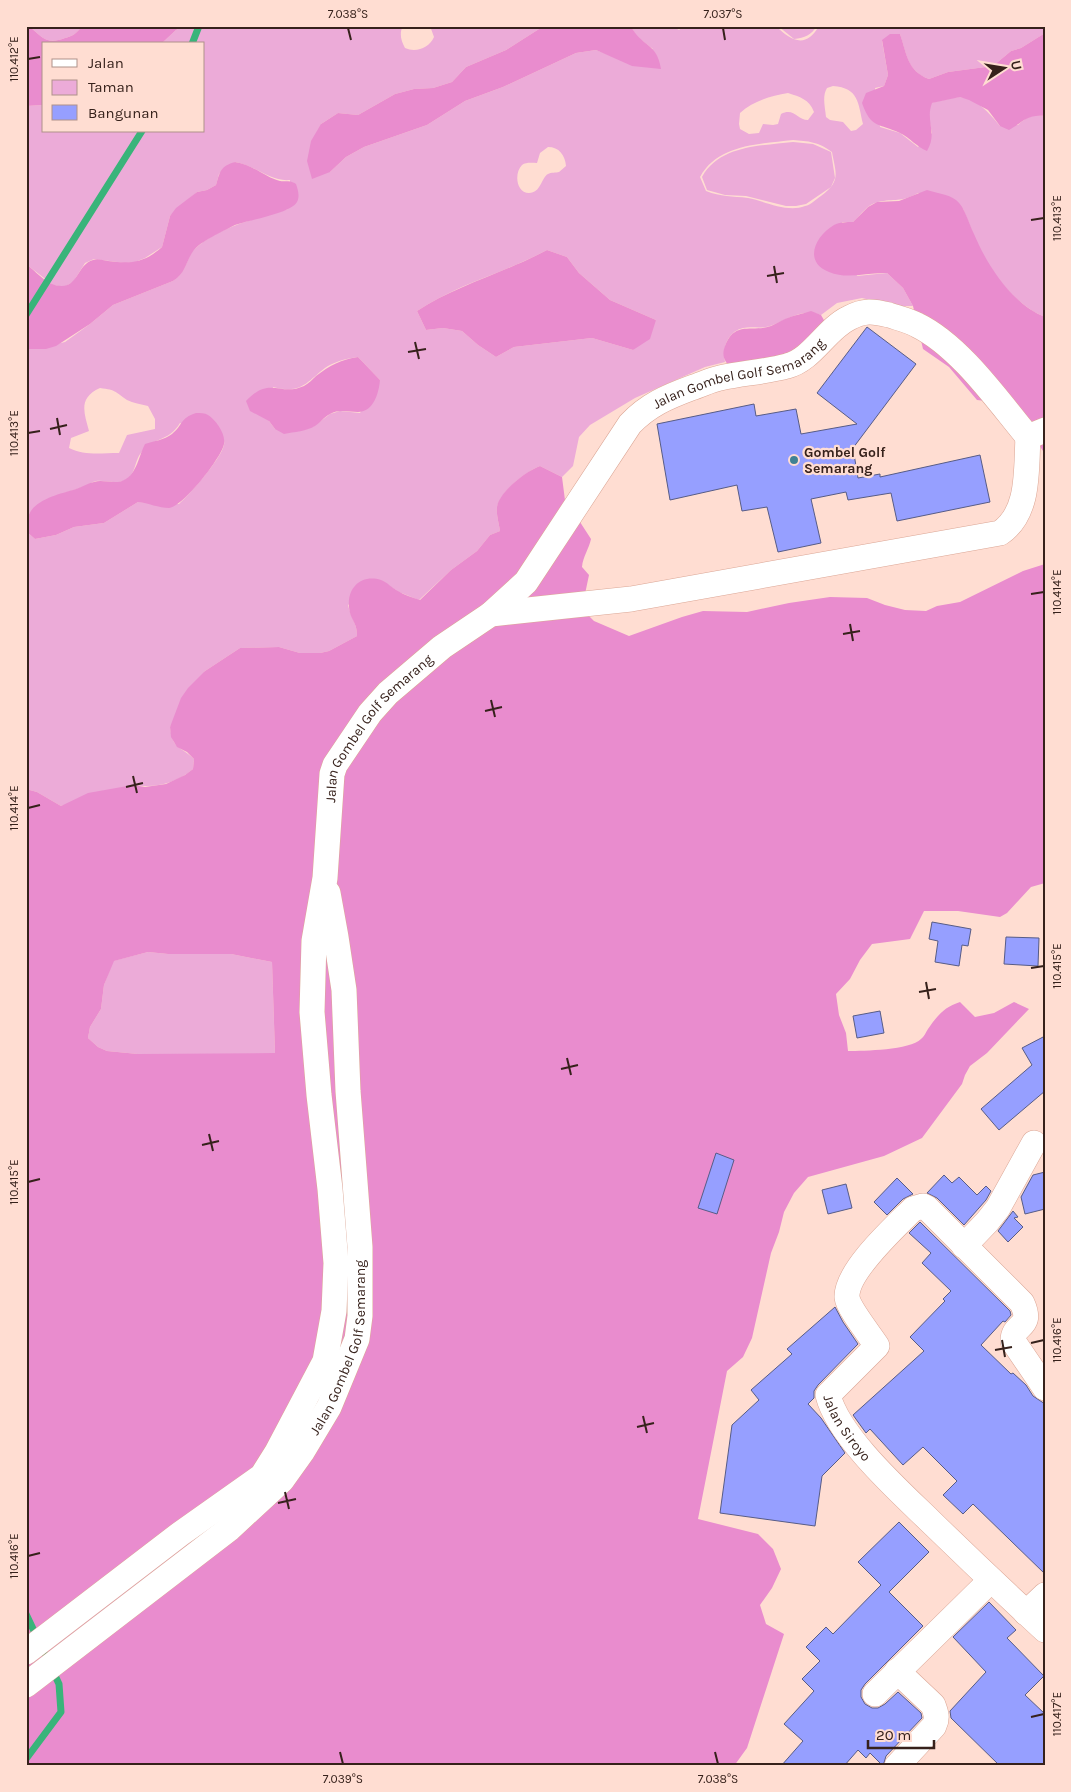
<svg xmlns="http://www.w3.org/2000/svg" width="1071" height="1792" viewBox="0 0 1071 1792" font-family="Karla,sans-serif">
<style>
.green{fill:#ecabd8;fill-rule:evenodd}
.forest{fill:#e98cce;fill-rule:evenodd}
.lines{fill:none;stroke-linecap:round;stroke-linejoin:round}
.stream{stroke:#39b47a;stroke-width:7}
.building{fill:#969fff;stroke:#575c86}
.street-casing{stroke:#dba695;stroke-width:26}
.street{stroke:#fff;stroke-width:25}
.ticks{fill:none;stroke:#36211b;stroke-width:2}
.poi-dot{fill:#408193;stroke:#ffddd2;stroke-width:2}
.labels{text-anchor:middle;stroke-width:4.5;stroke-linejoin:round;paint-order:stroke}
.street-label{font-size:14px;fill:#36211b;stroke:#ffddd2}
.poi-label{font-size:14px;font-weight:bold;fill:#36211b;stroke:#ffddd2;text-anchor:start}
.neatline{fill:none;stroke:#36211b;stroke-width:2}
.ticks-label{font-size:12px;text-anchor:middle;fill:#36211b}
</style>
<rect width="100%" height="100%" fill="#ffddd2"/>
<g class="green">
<path d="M29,26H82C77,33 73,36 65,38C47,45 43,38 29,26Z"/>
<path d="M184,26H403C399,33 401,41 405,48C416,53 429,48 434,37L430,26H554L539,29L506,50L466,67L452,82L433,88L414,89L395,94L358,115L338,113L321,124L330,172L346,157L364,147L427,125L465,101L503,87L576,53L596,50L614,57L653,49L636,36L631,26H672L679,30L684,26H776C791,41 806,49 819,26H1045V33L1021,48L1011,51L993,66L948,72L929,79C907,71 907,55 900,34L882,41L888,75L884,86L875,88L880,127L900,133L918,147L932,133L928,113L931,103C940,101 950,98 959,97C976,97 990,114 1000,126L1018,125C1026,117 1033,114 1045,116V317C1019,307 996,279 983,255C975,241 970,224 963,209L918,193C900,203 895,198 878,202C867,204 861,215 853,222H842L857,276L887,273L903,288L913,306H896L862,298L837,303L821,315C800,308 788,320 770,326C760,329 752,326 743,328C727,332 722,348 725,362L705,367L635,398L590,425L579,437L573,466L562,477L540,466C526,471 500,492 497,507C496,514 499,524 500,531L490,535L477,551L451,570L419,600L399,592L382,581L348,605C351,618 357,623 357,636L329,651L320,653H300L279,647L240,648L205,671L170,727C173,750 179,745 194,759L193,769C175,784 155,788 133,785L61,806L37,792L26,789V527L27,532L35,539L56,535L74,527L104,523L138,502L179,504C190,494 221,459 224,445C225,441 223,438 222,434L180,423C168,443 153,436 141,453C134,461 136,477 123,481C115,484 104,480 96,481C92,482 88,485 85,486C66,494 35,498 26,520V349H36L65,342L90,324L113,305L173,281C190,269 185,256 197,247C223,225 257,219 288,209L290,180C270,182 255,165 235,162L219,174L216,185L207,190L197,192L170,216L162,247L145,258L135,262L125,263L94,259L85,263L73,282L64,287L53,285L26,264V106L44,105V131H204V44H161L176,30ZM833,86C859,88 858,103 863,124L856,130L851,131L843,122L830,120L826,117C825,107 822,96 827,88ZM788,93C800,97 809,99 814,112L808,120C797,120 794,107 781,114L778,124L773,125L763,124L759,133L749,134L740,129L739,124L740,113C753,101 770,96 788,93ZM793,140C808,141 819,142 832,152C836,174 841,181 821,196C816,199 811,205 805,206C787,213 765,201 748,198C732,196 721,197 706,191L700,177C718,144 760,144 793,140ZM548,147C559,147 565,155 566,166L559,172C556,173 551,172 548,174C541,178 541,193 529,193C516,193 514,173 522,165C526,162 532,163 537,163L540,153ZM547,250L567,257L579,273L610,300L656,320L633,350L592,338L514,347L496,357L478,345L462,331L443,328L426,330L417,311C457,284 504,273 547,250ZM358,357L380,380L360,413L340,411L330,414L313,427L275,429L269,421L273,387C304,395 307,380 328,366C337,361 348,358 358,357ZM100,388C117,390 115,392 127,400C133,403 141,404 148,406L155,419V429L127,435L119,453C101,453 85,456 69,448L71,438L89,431C84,412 78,398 100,388Z"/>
<path d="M778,26H817C811,35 805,38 794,39Z"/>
<path d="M793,142L813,144L831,152L835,178L831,187L806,204L796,206H786L746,196L725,195L707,190L702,177C720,145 761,146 793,142Z"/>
<path d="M148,952L168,954H231L272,962L275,1054H138L107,1051L98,1047L88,1038L90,1027L101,1009L104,985L113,961Z"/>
</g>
<g class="forest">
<path d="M26,26H29C43,38 47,45 65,38C73,36 77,33 82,26H184L176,30L161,44H44V105L26,106Z"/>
<path d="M554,26H631C641,47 657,42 661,69L632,66L596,50L576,53L503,87L465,101L427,125L364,147L346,157L330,172L312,179L307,161L311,141L321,124L338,113L358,115L395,94L414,89L433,88L452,82L466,67L506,50L539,29Z"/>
<path d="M1045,33V116C1027,114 1023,122 1009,130L1000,126L988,110L969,100L960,97L932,103C925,121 938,133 927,151C917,147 910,138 900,133C879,123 871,129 862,103L866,93L884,86L888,75L882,40L890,34H900C907,54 907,71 929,79L948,72L993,66L1011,51L1021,48Z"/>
<path d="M235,162C254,165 266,178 280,181C287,182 290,180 296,184C298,190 300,196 297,202C290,214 247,220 233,226C223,231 200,242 194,250C185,262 187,272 173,281L113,305L90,324L56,346L46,349H26V264C37,272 47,286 62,286C78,286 78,264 93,260C97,258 103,260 108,261C131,264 144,263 162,247L170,216L176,208L197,192L207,190L216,185C220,171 221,166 235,162Z"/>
<path d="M927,190C936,193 948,194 956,200C965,207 969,224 974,234C987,265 1012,304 1045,317V454L1012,404L977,400L949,367L923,349L913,306L903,288L887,273C867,272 848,280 829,272C803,262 815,236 834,225C840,222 846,222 853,222L868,207L877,202L899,201Z"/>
<path d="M547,250L567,257L579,273L610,300L656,320L650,339L633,350L592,338L514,347L496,357L478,345L462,331L443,328L426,330L417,311C457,285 504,273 547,250Z"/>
<path d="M811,311L821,315L832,334V345L732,369C725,362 721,356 725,346C735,320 752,333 771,326C776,324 780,321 785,319C794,315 802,314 811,311Z"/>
<path d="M358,357L380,380C379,392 374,412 358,412C348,412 339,409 330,414C324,417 320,423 315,426C307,431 294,432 284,434L275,429L269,421L250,411L246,401C270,375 280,397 304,386C308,384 313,379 316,376C329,366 342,359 358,357Z"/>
<path d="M196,413C200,413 205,413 208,415C216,420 226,434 224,444C222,457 183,507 169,508C159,508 148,503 138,502L104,523L74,527L56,535L35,539L27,532C22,502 53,496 76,489C82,487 88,483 94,482C103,479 116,485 124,480C137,474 139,455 145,444C154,441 164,440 172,434C183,425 180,418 196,413Z"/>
<path d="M540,466L562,477L566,508L580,522L591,539C589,549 583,556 582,567L589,575L585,594L587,614L594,621L629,636L682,617L703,611L747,612L789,603L830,597L867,598L885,605L905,610L926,611L937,606L960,602L1023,571L1045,564V883L1031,887L1007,913L1000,917L958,911H924L910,939L872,944L860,960L850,979L836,994L839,1015L846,1033L848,1051C864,1051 910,1050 921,1039C924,1037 926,1032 928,1029C937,1016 944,1007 960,1002L975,1017L994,1013L1014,1002L1029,1009L987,1053L970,1066L965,1075L962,1084L922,1138L884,1156L808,1177L794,1193L784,1212L779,1232L771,1253L752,1338L743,1357L727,1371L698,1519L758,1534L773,1549L781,1569L772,1588L760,1605L766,1624L784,1634L747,1748L734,1766H26V789L37,792L61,806L88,793L133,785L145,787L166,784L185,775L193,769L194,759L187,752L177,747L171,737L170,727L181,698L188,688L205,671L240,648L279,647L300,653H320L329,651L357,636C357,621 350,620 349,607C347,587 362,574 381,580C387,582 392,588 398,591C404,595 412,597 420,600L451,570L477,551L490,535L500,531C499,524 496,514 497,507C499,492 526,471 540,466ZM148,952L168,954H231L272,962L275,1053L138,1054L107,1051L98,1047L88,1038L90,1027L101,1009L104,985L114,961Z"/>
</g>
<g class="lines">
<g class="stream">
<path d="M192,44L199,26"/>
<path d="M26,315L142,131"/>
<path d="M26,1614L59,1684L61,1712L26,1759"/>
</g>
</g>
<g class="building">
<path d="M867,327L916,364L853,448L858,478L880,474V477L980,455L990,502L897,521L891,493L848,500L846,492L811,499L821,543L778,552L767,507L742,511L737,485L670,500L657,424L754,404L756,416L796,409L801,434L857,424L817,393Z"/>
<path d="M932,922L971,929L968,946L962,945L959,966L935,962L938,941L929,939Z"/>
<path d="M1006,937L1039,938L1038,966L1004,964Z"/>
<path d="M880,1011L884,1033L857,1038L853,1016Z"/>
<path d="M1045,1036V1091L999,1130L981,1109L1032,1065L1022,1048Z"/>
<path d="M716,1153L734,1160L717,1214L698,1208Z"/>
<path d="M1045,1172V1209L1025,1214L1021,1197L1033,1175Z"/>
<path d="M944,1175L952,1183L959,1177L977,1195L986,1186L991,1191L986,1200L964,1225L937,1198L927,1193Z"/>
<path d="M897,1178L913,1194L903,1199L887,1215L874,1202Z"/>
<path d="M846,1184L852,1208L828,1214L822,1190Z"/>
<path d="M1013,1211L1018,1217L1014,1218L1023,1227L1008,1242L998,1231Z"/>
<path d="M920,1222L1010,1311L1011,1315L1005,1322L1003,1321L981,1345L1011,1374L1013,1373L1026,1385L1033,1396L1045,1404V1574L973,1504L963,1514L943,1495L957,1481L923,1447L903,1465L870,1429L866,1433L853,1415L924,1351L910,1337L945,1301L943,1299L951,1291L922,1263L931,1253L909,1233Z"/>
<path d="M835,1307L843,1322L858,1344L818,1385L814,1391V1398L808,1404L821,1418L845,1453L822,1476L815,1526L720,1513L732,1425L759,1400L751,1390L792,1354L787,1349Z"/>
<path d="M899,1522L929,1552L889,1592L923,1626L865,1684L861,1690V1697L865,1704L872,1708H878L885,1704L898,1692L921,1713L922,1718L886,1756L883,1766L870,1753L866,1758L858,1750L844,1766H781L803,1741L784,1724L814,1691L802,1679L820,1661L806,1647L826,1627L833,1634L881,1585L858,1562Z"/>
<path d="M989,1602L1016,1630L1007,1638L1044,1676L1025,1695L1045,1714V1766H1000L951,1718L950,1711L986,1672L953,1637Z"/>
</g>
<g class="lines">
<defs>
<g id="street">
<path id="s1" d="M491,614L526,582L630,424C648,405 667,397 691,388C701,385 710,380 720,378C742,373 765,372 787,366C812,360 826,329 849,318C864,310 873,311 889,315C898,318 908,320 917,325C960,346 998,401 1028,437"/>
<path d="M964,1246L987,1222L998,1208L1034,1143"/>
<path id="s2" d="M1045,1388L1013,1341C1013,1322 1034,1329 1022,1303L927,1208L923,1206L913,1209C896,1226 846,1271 847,1297C848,1308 870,1335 877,1346L828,1395C838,1436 898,1490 929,1520C967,1557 1006,1594 1045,1630"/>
<path d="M1026,1613L1045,1595"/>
<path id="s3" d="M26,1652L180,1534L262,1476L277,1452L325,1361L334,1311L336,1263L330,1189L319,1095L312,1012L314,941L325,878L332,774L335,765L370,713L388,693L442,647L491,614L631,599L1000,533C1030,513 1026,470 1028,437L1045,430"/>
<path id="s4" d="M26,1685L229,1529L282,1480L302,1452L329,1407L357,1339L360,1316V1247L348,1091L344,990L336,937L328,893"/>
<path d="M875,1694L991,1580"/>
<path d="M897,1766L934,1726C938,1718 936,1713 933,1705L897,1671"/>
</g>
</defs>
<use href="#street" class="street-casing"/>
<use href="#street" class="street"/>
</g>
<path class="ticks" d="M348,28L351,40M723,28L725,40M28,59L40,57M1031,220L1044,218M774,266L777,283M767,276L784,273M415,342L419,359M408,352L426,349M57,418L60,435M50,429L67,425M28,433L40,431M1031,594L1044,592M850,624L853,641M843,634L860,631M491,700L495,717M485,711L502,707M133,776L137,793M126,787L143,783M28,808L40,805M1031,968L1044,966M926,982L929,999M919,992L936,989M567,1058L571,1075M561,1069L578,1065M209,1134L213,1151M202,1145L219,1141M28,1182L40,1179M1002,1340L1005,1357M1031,1343L1044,1340M995,1350L1012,1347M643,1416L647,1433M637,1427L654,1423M285,1492L289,1509M278,1503L296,1499M28,1556L40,1553M1031,1717L1044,1714M340,1752L343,1764M715,1752L718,1764"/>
<circle class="poi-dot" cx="794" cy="460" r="5"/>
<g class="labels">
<g class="street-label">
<text dy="5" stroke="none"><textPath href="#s1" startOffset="359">Jalan Gombel Golf Semarang</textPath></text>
<text dy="5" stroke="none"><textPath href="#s3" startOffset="1079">Jalan Gombel Golf Semarang</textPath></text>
<text dy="5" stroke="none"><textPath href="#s4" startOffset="476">Jalan Gombel Golf Semarang</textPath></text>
<text dy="5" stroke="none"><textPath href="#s2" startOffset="526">Jalan Siroyo</textPath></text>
</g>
<g class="poi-label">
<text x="804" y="457">Gombel Golf<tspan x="804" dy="16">Semarang</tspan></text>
</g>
</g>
<rect width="1071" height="1792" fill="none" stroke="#ffddd2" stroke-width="55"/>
<rect x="42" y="42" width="162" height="90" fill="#ffddd2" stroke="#af9289"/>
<rect x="52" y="59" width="25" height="8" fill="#ffffff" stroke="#af9289"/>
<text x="88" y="68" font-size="15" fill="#36211b">Jalan</text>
<rect x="52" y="80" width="25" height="15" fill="#ecabd8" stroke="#af9289"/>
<text x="88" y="92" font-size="15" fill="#36211b">Taman</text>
<rect x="52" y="105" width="25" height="15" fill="#969fff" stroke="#af9289"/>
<text x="88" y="118" font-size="15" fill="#36211b">Bangunan</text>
<g transform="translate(1004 68) rotate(78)" stroke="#ffddd2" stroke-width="4" paint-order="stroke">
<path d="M0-4L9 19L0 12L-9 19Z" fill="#36211b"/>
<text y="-8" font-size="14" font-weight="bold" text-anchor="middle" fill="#36211b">U</text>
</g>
<path d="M868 1740v8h66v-8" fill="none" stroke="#36211b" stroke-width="2.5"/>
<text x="876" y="1740" font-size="15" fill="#36211b" stroke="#ffddd2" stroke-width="4" paint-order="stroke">20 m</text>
<rect x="28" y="28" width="1016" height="1736" class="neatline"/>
<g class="ticks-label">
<text x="348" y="18">7.038°S</text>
<text x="723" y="18">7.037°S</text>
<text transform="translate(14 59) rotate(-90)" y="4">110.412°E</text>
<text transform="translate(1057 218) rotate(-90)" y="4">110.413°E</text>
<text transform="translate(14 433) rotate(-90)" y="4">110.413°E</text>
<text transform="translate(1057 592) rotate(-90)" y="4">110.414°E</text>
<text transform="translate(14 808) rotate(-90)" y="4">110.414°E</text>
<text transform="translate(1057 966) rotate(-90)" y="4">110.415°E</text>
<text transform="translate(14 1182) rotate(-90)" y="4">110.415°E</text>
<text transform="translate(1057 1340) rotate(-90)" y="4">110.416°E</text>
<text transform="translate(14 1556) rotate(-90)" y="4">110.416°E</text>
<text transform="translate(1057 1714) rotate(-90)" y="4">110.417°E</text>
<text x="343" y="1783">7.039°S</text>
<text x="718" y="1783">7.038°S</text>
</g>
</svg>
